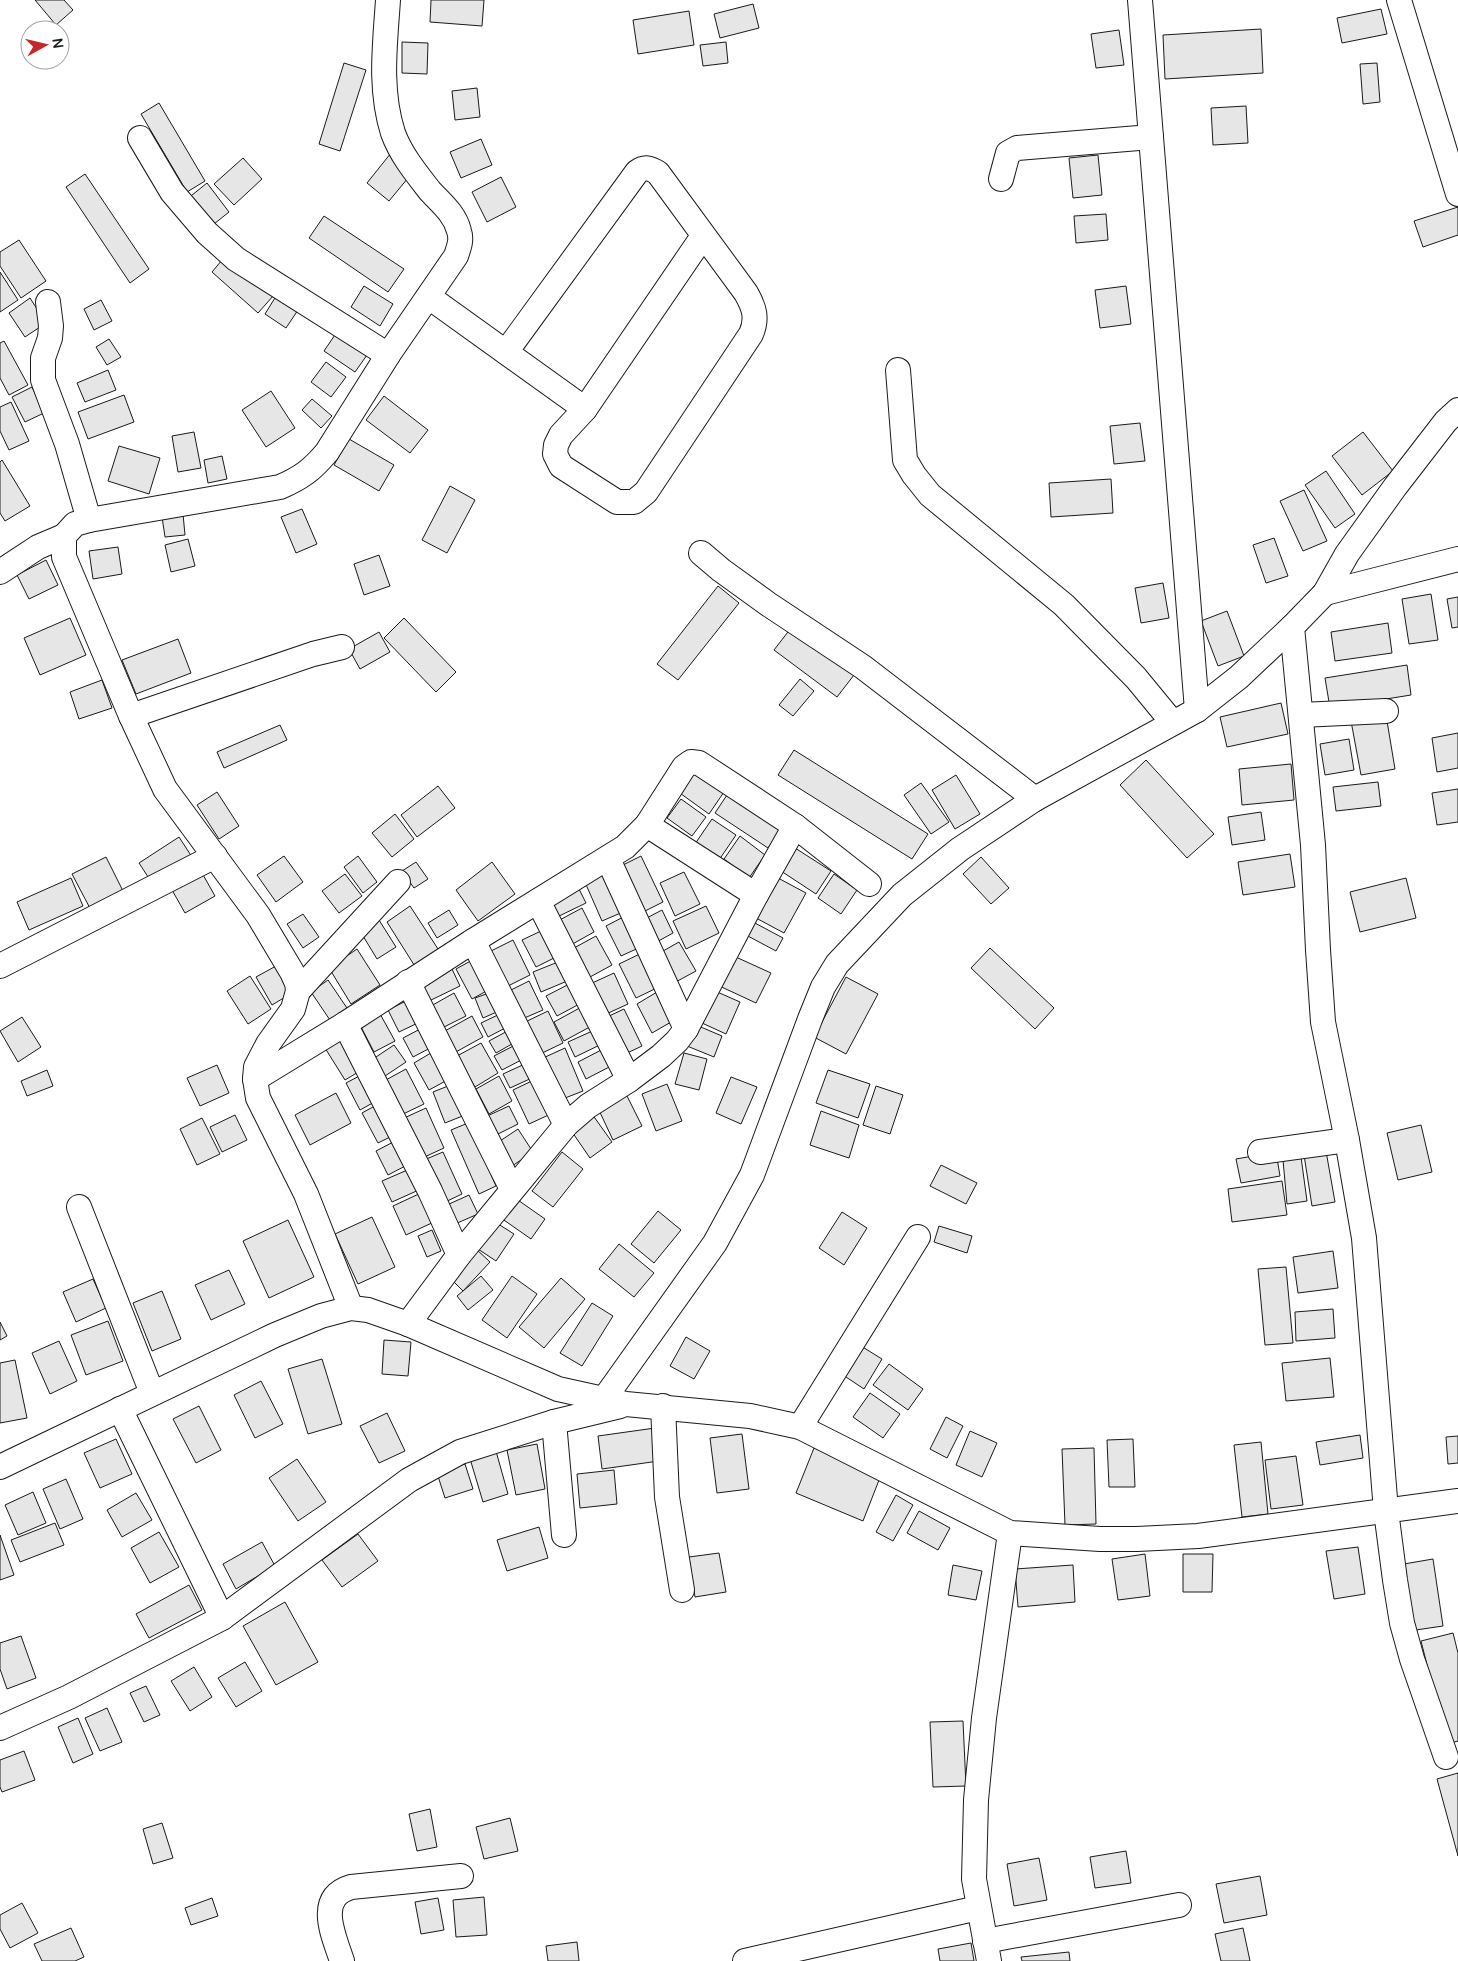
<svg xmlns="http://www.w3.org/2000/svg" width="1458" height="1961" viewBox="0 0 1458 1961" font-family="Manrope,sans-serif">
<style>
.building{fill:#e6e6e6;stroke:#1a1a1a}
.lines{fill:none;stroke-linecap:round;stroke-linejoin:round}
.minor-casing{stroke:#1a1a1a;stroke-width:26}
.minor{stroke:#fff;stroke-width:24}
</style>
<rect width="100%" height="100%" fill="#fff"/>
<g class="building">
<path d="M35,0H64L73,10L56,25Z"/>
<path d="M431,0H484L482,26L430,22Z"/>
<path d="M753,4L759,28L720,38L714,14Z"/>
<path d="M1381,9L1387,34L1342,43L1337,18Z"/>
<path d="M689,11L694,45L638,54L633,20Z"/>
<path d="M1261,29L1263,73L1165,79L1163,35Z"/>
<path d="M1119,30L1124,65L1096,68L1091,34Z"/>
<path d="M402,42L428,43L427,74L402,73Z"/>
<path d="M726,42L728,63L703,66L700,45Z"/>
<path d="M344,63L366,70L340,151L319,144Z"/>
<path d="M1377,63L1380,102L1363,104L1360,64Z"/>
<path d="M477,88L480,117L455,120L452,91Z"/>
<path d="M159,103L205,181L187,192L141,114Z"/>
<path d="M1246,106L1248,143L1213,145L1211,108Z"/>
<path d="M481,139L492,165L461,178L450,152Z"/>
<path d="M391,153L413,172L389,201L367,183Z"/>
<path d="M1098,155L1102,195L1073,198L1069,158Z"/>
<path d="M243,158L262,179L234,205L214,184Z"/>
<path d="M85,174L149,269L130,283L66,187Z"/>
<path d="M501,177L516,207L487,222L472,192Z"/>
<path d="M207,183L229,212L209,228L186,200Z"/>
<path d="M1458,207V235L1423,247L1414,221Z"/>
<path d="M1106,214L1108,240L1076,243L1074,216Z"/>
<path d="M324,216L404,269L388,292L309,238Z"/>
<path d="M19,240L46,281L21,298L0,266V252Z"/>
<path d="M227,254L274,295L258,313L212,272Z"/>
<path d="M0,272L18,300L0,312Z"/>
<path d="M364,286L393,304L380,326L351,307Z"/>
<path d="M1126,286L1131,324L1100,328L1095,290Z"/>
<path d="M278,293L300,307L286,328L265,314Z"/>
<path d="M30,298L46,323L25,337L9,313Z"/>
<path d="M101,300L112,321L94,330L84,309Z"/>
<path d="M341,326L372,348L355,372L324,351Z"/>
<path d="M109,339L121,357L107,365L96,347Z"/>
<path d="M4,341L28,385L9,395L0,378V343Z"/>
<path d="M326,362L346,377L331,397L311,382Z"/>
<path d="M108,370L116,390L85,402L77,383Z"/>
<path d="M32,387L44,413L25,422L12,397Z"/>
<path d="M271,391L295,428L266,447L242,410Z"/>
<path d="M124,395L134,422L88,439L78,412Z"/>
<path d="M384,396L428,430L410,453L366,420Z"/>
<path d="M312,399L332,416L321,428L302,410Z"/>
<path d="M11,402L29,441L9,450L0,431V407Z"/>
<path d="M1140,423L1145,461L1114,464L1110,426Z"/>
<path d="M194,432L201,468L178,472L172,436Z"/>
<path d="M1363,432L1393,471L1362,495L1332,456Z"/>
<path d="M349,439L394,465L379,491L334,465Z"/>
<path d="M119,446L160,458L149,494L108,481Z"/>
<path d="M222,456L227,479L208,483L204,460Z"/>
<path d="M2,460L30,506L5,521L0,513V462Z"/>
<path d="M1326,471L1355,514L1335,528L1305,485Z"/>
<path d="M1111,479L1113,513L1051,517L1049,483Z"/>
<path d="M450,486L475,500L447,553L422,540Z"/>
<path d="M1304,490L1327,541L1303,551L1280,501Z"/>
<path d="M302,509L317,544L296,553L281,517Z"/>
<path d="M183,514L185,535L165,537L162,517Z"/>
<path d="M1274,538L1288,576L1266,583L1253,545Z"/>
<path d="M188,539L195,566L171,572L165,545Z"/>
<path d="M118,547L122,574L93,579L89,551Z"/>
<path d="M379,555L390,586L364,595L354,564Z"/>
<path d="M46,560L58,585L29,599L17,575Z"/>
<path d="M1163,583L1169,618L1141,623L1135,588Z"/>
<path d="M718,586L739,603L678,680L657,664Z"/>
<path d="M1431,594L1438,640L1409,644L1402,599Z"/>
<path d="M1458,597V627L1452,628L1447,599Z"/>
<path d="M1227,611L1244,656L1218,666L1201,621Z"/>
<path d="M70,618L86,655L40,675L24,638Z"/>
<path d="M404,618L456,672L436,692L384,638Z"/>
<path d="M1388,623L1392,653L1335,661L1331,632Z"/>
<path d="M791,628L854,675L837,697L774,650Z"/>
<path d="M379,632L390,652L360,669L349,649Z"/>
<path d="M178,639L191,673L136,694L122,660Z"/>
<path d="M1407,665L1411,695L1330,708L1325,678Z"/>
<path d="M800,679L814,691L793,716L779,705Z"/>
<path d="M102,680L112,708L79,719L70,692Z"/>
<path d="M1281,703L1288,734L1227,747L1220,717Z"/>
<path d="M1386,715L1395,769L1361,775L1351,721Z"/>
<path d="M280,725L287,740L224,768L217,752Z"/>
<path d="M1458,733V768L1437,772L1432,738Z"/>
<path d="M1349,739L1354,770L1325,775L1320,744Z"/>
<path d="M794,750L928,834L912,859L778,775Z"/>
<path d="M1146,760L1214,834L1187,858L1120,785Z"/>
<path d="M1291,764L1294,800L1242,805L1239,769Z"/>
<path d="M694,767L726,789L709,814L677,791Z"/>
<path d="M956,775L980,814L955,829L932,790Z"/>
<path d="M1378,782L1381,806L1336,811L1333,787Z"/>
<path d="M921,783L949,822L931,834L904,795Z"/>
<path d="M438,786L455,808L417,837L401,815Z"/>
<path d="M731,789L784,824L768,848L715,813Z"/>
<path d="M1458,789V822L1437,825L1432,793Z"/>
<path d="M217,792L239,826L219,839L197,805Z"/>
<path d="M681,799L706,817L692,836L667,818Z"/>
<path d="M1261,812L1265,840L1232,845L1228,817Z"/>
<path d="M395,814L414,839L392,857L372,833Z"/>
<path d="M712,819L736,835L719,860L695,844Z"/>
<path d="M740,836L765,855L749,878L724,859Z"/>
<path d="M179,837L192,857L152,883L139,863Z"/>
<path d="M795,848L831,871L816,894L781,871Z"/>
<path d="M1290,854L1295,887L1243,895L1238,862Z"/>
<path d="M284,856L303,882L276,902L257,875Z"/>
<path d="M358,856L377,882L363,893L344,867Z"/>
<path d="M641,856L663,902L643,912L621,866Z"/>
<path d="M106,857L126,897L93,914L72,874Z"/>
<path d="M981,857L1009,888L991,904L963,874Z"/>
<path d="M416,862L428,879L414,888L402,871Z"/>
<path d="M492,862L515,894L478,921L456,890Z"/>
<path d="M605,871L623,912L602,921L584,880Z"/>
<path d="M684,872L700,904L675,916L660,883Z"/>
<path d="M202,873L215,896L185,913L172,890Z"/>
<path d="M345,874L362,896L339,913L322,891Z"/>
<path d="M834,874L857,890L841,914L818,898Z"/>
<path d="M71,878L83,906L29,930L17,902Z"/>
<path d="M778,878L806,893L784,933L756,918Z"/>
<path d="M1406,878L1416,918L1360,932L1350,892Z"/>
<path d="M578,887L586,903L555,918L548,902Z"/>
<path d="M410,906L440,952L416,968L387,922Z"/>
<path d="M706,906L719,933L686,949L673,921Z"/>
<path d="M582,908L594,932L569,946L556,922Z"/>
<path d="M449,910L458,925L437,938L428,923Z"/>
<path d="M662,910L673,933L653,944L641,921Z"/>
<path d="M303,914L319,937L303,948L287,924Z"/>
<path d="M629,914L645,945L621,956L606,926Z"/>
<path d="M379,920L396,947L377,959L360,931Z"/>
<path d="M753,922L783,938L776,951L746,935Z"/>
<path d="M541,931L554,958L536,967L522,940Z"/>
<path d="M596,936L612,965L590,977L574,948Z"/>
<path d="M513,940L530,975L506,987L489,952Z"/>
<path d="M679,942L696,971L672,984L656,955Z"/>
<path d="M990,948L1054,1008L1035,1029L971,968Z"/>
<path d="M357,949L380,985L351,1004L329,968Z"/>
<path d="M646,951L663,985L636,998L619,964Z"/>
<path d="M727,953L771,973L756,1003L713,983Z"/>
<path d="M476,958L492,988L472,999L456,969Z"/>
<path d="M563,960L572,979L541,992L533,972Z"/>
<path d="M276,966L292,993L272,1005L256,977Z"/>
<path d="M452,969L460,986L427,1002L419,986Z"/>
<path d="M614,973L628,1004L604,1015L590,984Z"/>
<path d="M250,976L271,1009L248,1024L227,991Z"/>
<path d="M846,977L878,994L846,1054L814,1037Z"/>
<path d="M328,980L349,1011L332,1023L311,992Z"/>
<path d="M529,981L543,1010L522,1019L509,991Z"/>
<path d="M575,981L585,1001L557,1016L546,996Z"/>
<path d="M662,989L678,1018L652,1033L637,1004Z"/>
<path d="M715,991L740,1002L726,1034L702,1023Z"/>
<path d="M492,992L499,1011L483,1018L475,998Z"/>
<path d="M454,993L466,1016L442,1028L431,1006Z"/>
<path d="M412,998L422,1021L399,1032L388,1010Z"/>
<path d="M587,1004L597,1023L564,1041L554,1022Z"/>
<path d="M624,1009L642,1046L625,1054L607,1017Z"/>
<path d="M548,1011L563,1043L538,1055L523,1023Z"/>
<path d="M379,1012L395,1041L374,1052L359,1023Z"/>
<path d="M504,1012L511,1025L488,1037L481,1023Z"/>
<path d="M472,1016L483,1037L454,1053L443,1032Z"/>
<path d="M22,1017L41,1047L18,1062L0,1031Z"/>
<path d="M696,1025L722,1036L714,1057L687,1046Z"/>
<path d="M424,1027L434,1046L413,1057L403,1038Z"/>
<path d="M513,1028L519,1040L496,1053L489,1041Z"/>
<path d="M599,1028L606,1042L575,1057L568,1042Z"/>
<path d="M346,1036L365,1068L345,1080L325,1048Z"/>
<path d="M521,1042L529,1056L502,1070L494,1056Z"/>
<path d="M481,1043L498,1073L475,1087L457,1056Z"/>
<path d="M394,1045L406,1062L385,1076L373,1059Z"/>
<path d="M607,1047L615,1064L586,1079L578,1062Z"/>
<path d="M565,1048L583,1091L560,1100L543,1058Z"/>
<path d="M436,1050L451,1078L429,1090L414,1063Z"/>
<path d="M684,1053L707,1059L699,1090L675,1084Z"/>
<path d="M527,1063L534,1077L510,1088L503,1074Z"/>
<path d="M217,1065L229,1093L200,1106L187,1078Z"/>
<path d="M406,1069L424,1104L401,1115L384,1081Z"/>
<path d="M47,1070L53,1086L27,1096L21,1081Z"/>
<path d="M828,1070L870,1084L858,1118L816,1103Z"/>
<path d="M365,1073L378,1100L360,1110L346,1083Z"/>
<path d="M499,1076L512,1101L489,1114L476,1089Z"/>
<path d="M731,1077L757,1087L741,1124L716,1113Z"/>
<path d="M538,1078L555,1112L529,1124L513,1090Z"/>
<path d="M453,1084L465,1115L445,1123L433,1092Z"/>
<path d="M667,1084L682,1121L656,1131L642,1094Z"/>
<path d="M876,1086L903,1095L890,1134L863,1125Z"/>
<path d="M624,1090L642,1126L613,1140L596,1104Z"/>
<path d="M336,1093L351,1123L310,1145L295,1115Z"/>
<path d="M382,1102L398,1133L378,1143L362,1113Z"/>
<path d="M509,1106L518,1124L494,1136L485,1117Z"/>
<path d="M426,1108L444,1148L420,1159L402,1119Z"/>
<path d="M821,1111L859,1125L849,1158L810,1145Z"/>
<path d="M592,1114L612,1142L590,1158L570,1129Z"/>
<path d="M235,1115L247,1140L222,1152L210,1127Z"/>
<path d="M202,1118L220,1154L197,1165L180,1129Z"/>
<path d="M468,1123L496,1186L479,1194L451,1130Z"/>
<path d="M1421,1125L1432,1172L1398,1180L1387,1133Z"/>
<path d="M518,1129L533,1152L512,1166L497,1143Z"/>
<path d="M399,1139L411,1163L388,1175L376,1151Z"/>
<path d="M1326,1151L1335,1202L1312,1206L1304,1155Z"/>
<path d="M443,1152L462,1194L443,1203L424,1160Z"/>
<path d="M562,1152L583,1169L553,1207L532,1191Z"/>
<path d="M1276,1152L1280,1176L1241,1183L1236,1159Z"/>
<path d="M1301,1157L1307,1201L1287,1204L1283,1160Z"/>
<path d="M941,1165L977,1183L966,1204L930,1186Z"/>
<path d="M412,1168L421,1189L392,1202L382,1181Z"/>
<path d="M1282,1181L1287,1215L1232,1222L1228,1189Z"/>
<path d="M423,1192L436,1221L406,1235L393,1206Z"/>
<path d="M469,1195L478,1214L455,1224L447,1205Z"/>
<path d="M515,1198L545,1219L531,1239L501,1218Z"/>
<path d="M658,1211L681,1230L654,1263L631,1244Z"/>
<path d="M842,1212L867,1228L844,1265L819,1248Z"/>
<path d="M372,1217L395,1267L358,1284L335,1234Z"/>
<path d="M288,1220L314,1277L269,1298L243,1241Z"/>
<path d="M495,1222L514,1234L496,1261L478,1249Z"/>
<path d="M939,1226L972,1236L967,1253L934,1242Z"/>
<path d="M432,1230L441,1251L427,1257L418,1236Z"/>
<path d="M619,1244L654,1273L634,1297L599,1269Z"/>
<path d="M475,1248L490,1262L463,1291L448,1276Z"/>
<path d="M1333,1251L1338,1288L1298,1293L1293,1257Z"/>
<path d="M1286,1267L1293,1343L1265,1345L1258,1269Z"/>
<path d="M229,1270L245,1304L211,1320L195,1285Z"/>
<path d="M481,1276L493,1290L468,1310L457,1296Z"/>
<path d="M512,1276L537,1294L507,1338L482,1320Z"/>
<path d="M561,1278L585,1299L544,1348L519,1327Z"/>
<path d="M93,1279L106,1308L76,1322L63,1292Z"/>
<path d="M162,1291L181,1339L152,1351L133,1303Z"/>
<path d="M592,1303L613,1316L582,1366L560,1353Z"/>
<path d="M1333,1309L1335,1338L1296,1341L1295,1312Z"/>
<path d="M108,1321L123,1361L86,1375L71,1335Z"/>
<path d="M0,1322L7,1336L0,1340Z"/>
<path d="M686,1337L710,1351L694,1379L670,1366Z"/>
<path d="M384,1340L411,1342L408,1376L382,1374Z"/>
<path d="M59,1341L77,1381L50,1394L32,1353Z"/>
<path d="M861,1346L882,1359L864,1389L843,1375Z"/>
<path d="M1330,1358L1334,1397L1286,1401L1282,1363Z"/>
<path d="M322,1359L342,1424L308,1434L288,1369Z"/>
<path d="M15,1360L27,1418L0,1423V1363Z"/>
<path d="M889,1364L923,1389L908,1410L873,1385Z"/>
<path d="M261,1381L283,1424L255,1438L234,1395Z"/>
<path d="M870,1393L900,1414L883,1438L853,1417Z"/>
<path d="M199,1406L221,1450L196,1463L173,1419Z"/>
<path d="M387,1413L405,1451L379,1463L360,1426Z"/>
<path d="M946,1417L963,1426L947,1458L930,1449Z"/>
<path d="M655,1428L659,1461L602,1469L598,1436Z"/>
<path d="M970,1431L997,1443L982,1477L956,1465Z"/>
<path d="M742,1434L749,1489L717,1493L710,1438Z"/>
<path d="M1360,1435L1363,1458L1320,1465L1316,1442Z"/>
<path d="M1458,1436V1463L1448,1464L1446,1437Z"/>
<path d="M116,1439L132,1474L100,1488L84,1453Z"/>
<path d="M1133,1439L1135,1487H1109L1107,1440Z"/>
<path d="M1261,1442L1268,1514L1242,1517L1234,1445Z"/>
<path d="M494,1444L508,1494L483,1502L468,1452Z"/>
<path d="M537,1444L545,1489L516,1495L507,1450Z"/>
<path d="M814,1448L881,1475L863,1521L796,1493Z"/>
<path d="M1094,1448L1096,1524L1065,1525L1062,1449Z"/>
<path d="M1296,1456L1303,1505L1271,1509L1265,1460Z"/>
<path d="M297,1459L326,1502L298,1521L269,1478Z"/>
<path d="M465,1464L473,1489L445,1498L437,1473Z"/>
<path d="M614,1470L617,1504L580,1508L577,1474Z"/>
<path d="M66,1479L83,1519L60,1529L43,1489Z"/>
<path d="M33,1492L46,1523L18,1535L5,1505Z"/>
<path d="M136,1493L152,1520L122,1537L107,1510Z"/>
<path d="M896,1495L913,1505L893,1541L876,1532Z"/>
<path d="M919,1511L950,1528L938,1550L907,1533Z"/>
<path d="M55,1523L64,1545L20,1562L11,1540Z"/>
<path d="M539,1527L548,1558L507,1571L497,1540Z"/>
<path d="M159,1532L179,1567L150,1583L131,1548Z"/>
<path d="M358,1534L378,1561L342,1587L322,1560Z"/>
<path d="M0,1535L14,1575L0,1580Z"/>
<path d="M262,1542L275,1566L236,1589L223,1564Z"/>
<path d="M1358,1547L1365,1594L1334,1599L1326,1551Z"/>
<path d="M719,1553L726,1592L695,1597L689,1557Z"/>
<path d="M1145,1554L1150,1596L1118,1600L1112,1559Z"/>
<path d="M1183,1554H1213L1212,1592H1183Z"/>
<path d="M1433,1559L1443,1626L1409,1631L1398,1565Z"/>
<path d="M953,1565L982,1571L976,1600L948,1595Z"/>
<path d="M1073,1565L1075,1602L1018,1607L1015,1569Z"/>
<path d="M189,1585L202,1610L149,1638L136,1614Z"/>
<path d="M285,1602L318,1662L276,1685L243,1626Z"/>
<path d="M1453,1633L1458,1653V1741L1447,1744L1421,1641Z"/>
<path d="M21,1636L36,1678L7,1689L0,1669V1643Z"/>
<path d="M245,1662L262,1691L236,1707L218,1678Z"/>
<path d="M194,1667L212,1697L190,1711L171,1681Z"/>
<path d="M146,1686L160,1715L144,1722L130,1693Z"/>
<path d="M107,1708L122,1742L100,1751L85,1718Z"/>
<path d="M78,1718L93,1754L73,1763L58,1727Z"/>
<path d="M963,1721L966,1786L933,1787L930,1722Z"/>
<path d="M24,1751L35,1780L2,1792L0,1787V1760Z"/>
<path d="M1458,1773V1856L1437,1779Z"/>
<path d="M430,1809L437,1847L417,1851L409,1814Z"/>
<path d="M510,1818L518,1851L484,1859L476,1827Z"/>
<path d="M162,1823L173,1858L153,1864L143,1829Z"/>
<path d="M1126,1851L1131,1883L1095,1888L1090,1857Z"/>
<path d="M1039,1858L1047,1900L1014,1906L1007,1864Z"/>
<path d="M1260,1876L1267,1915L1224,1923L1216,1884Z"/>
<path d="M484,1897L487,1935L456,1937L453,1900Z"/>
<path d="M212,1898L218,1916L191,1925L185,1908Z"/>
<path d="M438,1898L444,1930L421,1934L415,1902Z"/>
<path d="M22,1903L38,1933L10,1948L0,1929V1915Z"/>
<path d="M71,1928L84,1957L75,1961H42L34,1944Z"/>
<path d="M1243,1928L1250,1961H1221L1215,1934Z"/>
<path d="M577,1942L579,1961H548L546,1946Z"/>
<path d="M971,1943L974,1961H940L938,1949Z"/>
<path d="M1069,1952L1070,1961H1022L1021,1957Z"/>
</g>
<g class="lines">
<defs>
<g id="minor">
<path d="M1140,0L1197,710"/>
<path d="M1399,0L1458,194"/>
<path d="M140,138L172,192L207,233L236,259L388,355"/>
<path d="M1001,179L1008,153L1017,148L1151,137"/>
<path d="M429,297L585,409"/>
<path d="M48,302L51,326L50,338L43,358V380L67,444L89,520"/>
<path d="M506,352L637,172C645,166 650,168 658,173L746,293C754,307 758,318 751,334L646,492L634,502H617L561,466L555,454L556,445L561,435L585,409L703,236"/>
<path d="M898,370L905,460L914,475L930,495L1064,605L1136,678L1173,723"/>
<path d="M701,553L721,570L768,604L863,667L1035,799"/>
<path d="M0,572L38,547L64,536"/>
<path d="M1325,593L1458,559"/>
<path d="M1301,715L1386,711"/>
<path d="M131,716L313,654L342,647"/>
<path d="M647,825L756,895"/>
<path d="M608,859L686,1029"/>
<path d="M538,901L629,1080"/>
<path d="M473,941L566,1125"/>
<path d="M0,966L215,856"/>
<path d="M408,982L512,1189"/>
<path d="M298,991L398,882"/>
<path d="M345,1024L430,1191L459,1255"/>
<path d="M255,1079L345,1024L473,941L625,847L647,825L684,767L691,762L699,763L795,826L869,884"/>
<path d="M1260,1152L1347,1140"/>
<path d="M79,1207L152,1393"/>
<path d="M351,1308L306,1194L258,1098L255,1079L256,1067L268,1044L293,1009L298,991L297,983L292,972L258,915L165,789L131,716L64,557V536L75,524L89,520L280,487C301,478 312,470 327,452L388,355L456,256C459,247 462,240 459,231C455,214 441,203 430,191C416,173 401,155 393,133C379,89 385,45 388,0"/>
<path d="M408,1324L459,1255L566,1125L588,1106L629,1080L661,1056L677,1041L686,1029L756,895L795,826"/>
<path d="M604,1399L715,1243L752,1175L810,1019L823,987L837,964L902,895L960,849L1035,799L1197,710L1239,677L1292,627"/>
<path d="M663,1406L667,1497L682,1590"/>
<path d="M120,1409L222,1618"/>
<path d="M554,1422L564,1535"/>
<path d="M800,1427L918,1237"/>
<path d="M0,1467L275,1335L321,1316L351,1308L368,1310L408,1324L558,1389L626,1404L750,1416L800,1427L1010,1533L1100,1539H1137L1198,1536L1458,1501"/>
<path d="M0,1728L69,1697L222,1618L409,1480L460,1452L554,1422L620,1406"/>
<path d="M1446,1757L1412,1659L1402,1623L1395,1580L1386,1511L1364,1238L1347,1140L1323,1022L1318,950L1313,845L1292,627L1325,593L1347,554L1395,487L1446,421L1458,410"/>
<path d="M985,1941L1179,1905"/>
<path d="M342,1961C334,1936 315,1898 351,1887L461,1876"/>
<path d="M745,1961L978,1908"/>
<path d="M989,1961L974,1879L976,1800L984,1718L1010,1533"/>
</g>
</defs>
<use href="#minor" class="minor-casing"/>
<use href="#minor" class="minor"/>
</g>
<g transform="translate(45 45) rotate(82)"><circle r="24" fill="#ffffff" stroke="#a3a3a3"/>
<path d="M0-4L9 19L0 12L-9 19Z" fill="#c62828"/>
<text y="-8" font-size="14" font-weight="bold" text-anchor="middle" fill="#1a1a1a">N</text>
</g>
</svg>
